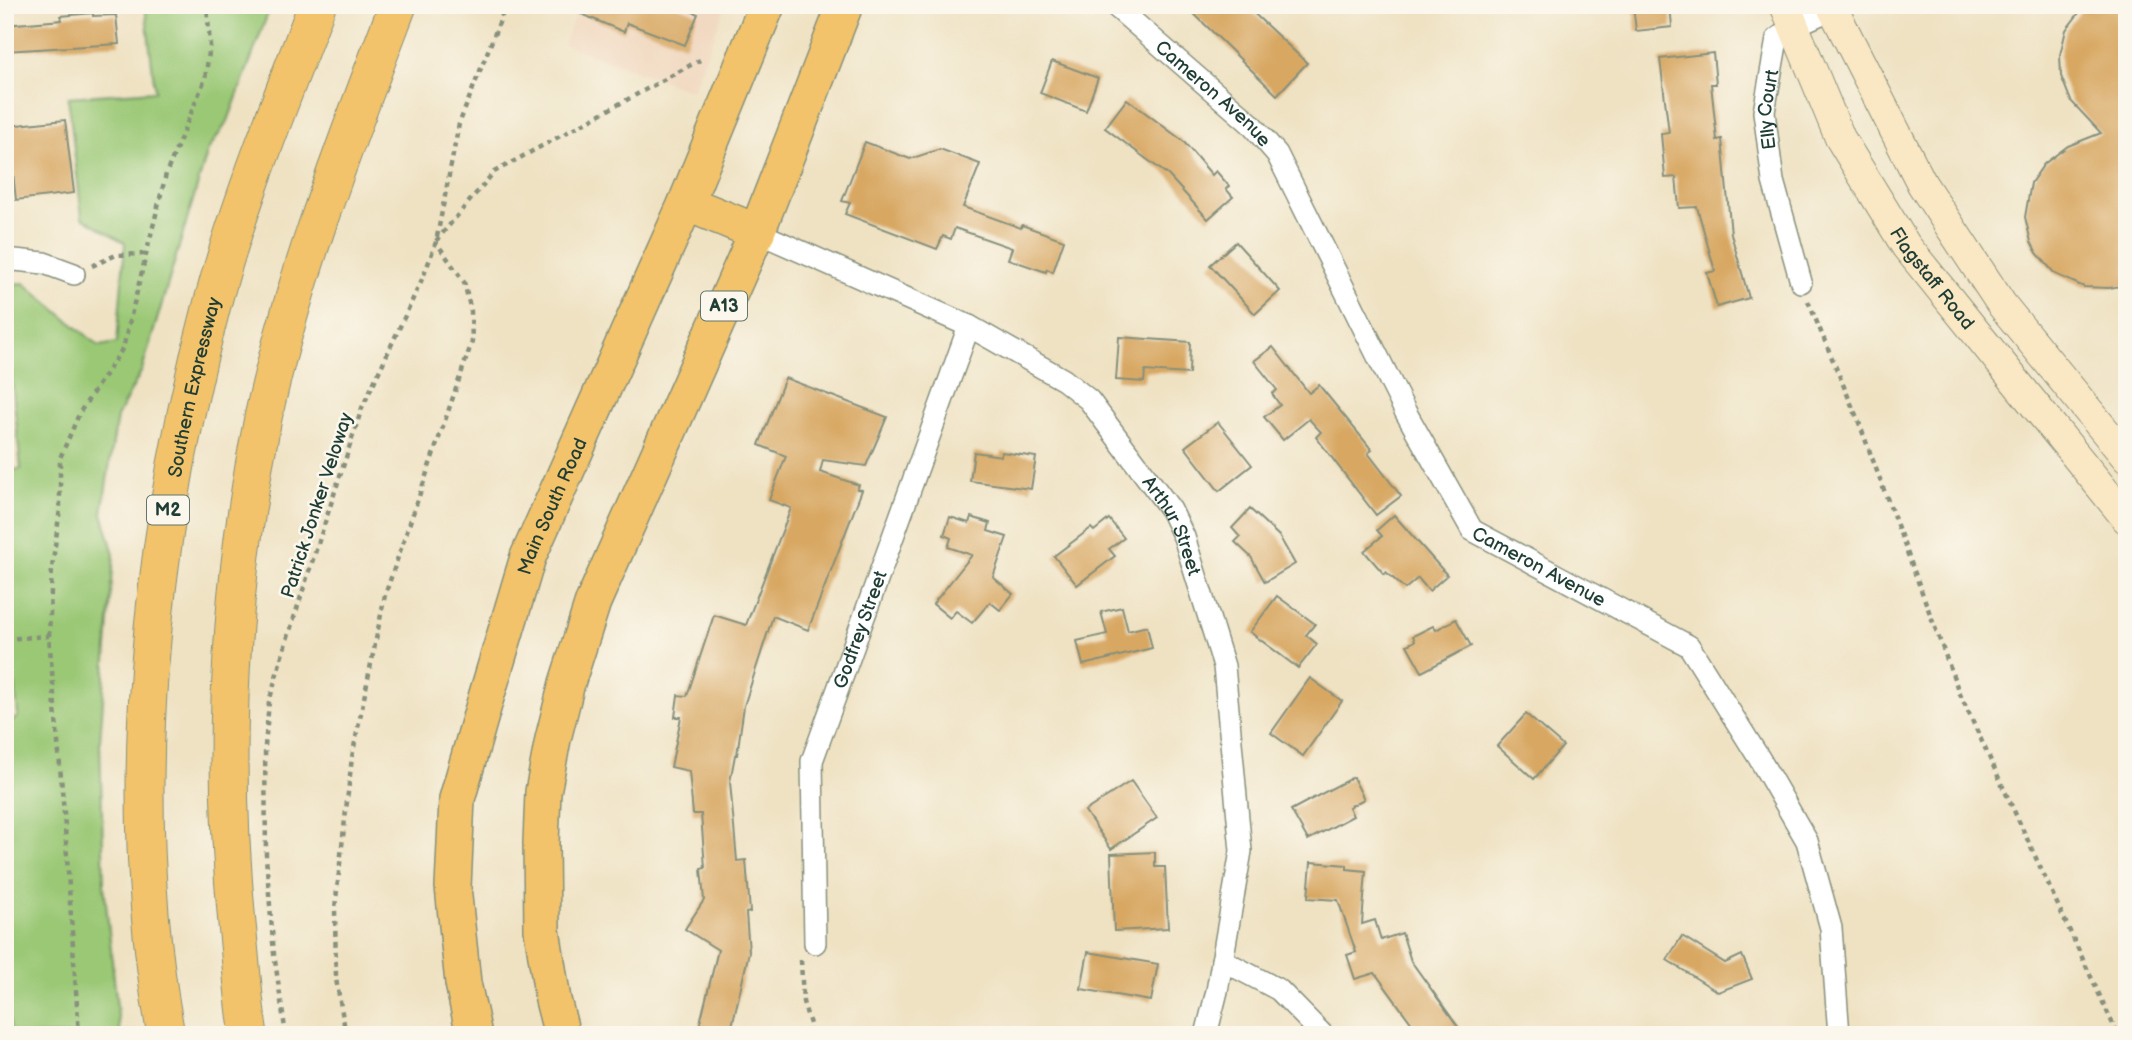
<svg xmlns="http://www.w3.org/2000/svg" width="2132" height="1040" viewBox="0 0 2132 1040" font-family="'Balsamiq Sans',sans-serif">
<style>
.built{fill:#f0d5bc}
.green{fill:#9ac875;stroke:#5c8254;stroke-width:2}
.building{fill:#d8a864}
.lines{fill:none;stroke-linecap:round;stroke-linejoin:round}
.minor-casing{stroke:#87907c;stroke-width:24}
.secondary-casing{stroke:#87907c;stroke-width:32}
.trunk-casing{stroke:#87907c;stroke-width:38}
.motorway-casing{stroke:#87907c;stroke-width:39}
.path{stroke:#87907c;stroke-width:4.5;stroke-dasharray:5 5;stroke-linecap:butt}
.minor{stroke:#fff;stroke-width:21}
.secondary{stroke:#fae7c3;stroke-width:30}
.trunk{stroke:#f2c36a;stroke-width:35}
.motorway{stroke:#f2c36a;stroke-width:37}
.labels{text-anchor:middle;stroke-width:5;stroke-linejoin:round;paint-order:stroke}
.shield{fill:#fbf7ec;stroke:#61756b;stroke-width:2}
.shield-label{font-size:18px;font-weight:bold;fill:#1f3d34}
.street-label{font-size:19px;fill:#1f3d34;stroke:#fbf7ec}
</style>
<rect width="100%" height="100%" fill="#fbf7ec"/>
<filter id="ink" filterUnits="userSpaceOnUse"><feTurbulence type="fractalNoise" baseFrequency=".0143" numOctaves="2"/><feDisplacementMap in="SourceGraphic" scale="14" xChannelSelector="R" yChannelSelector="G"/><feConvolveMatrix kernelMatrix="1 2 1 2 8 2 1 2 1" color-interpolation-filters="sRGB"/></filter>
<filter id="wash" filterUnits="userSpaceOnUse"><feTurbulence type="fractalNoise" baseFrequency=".00686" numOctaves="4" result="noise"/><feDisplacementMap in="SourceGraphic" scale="28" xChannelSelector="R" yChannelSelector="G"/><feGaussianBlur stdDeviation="1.57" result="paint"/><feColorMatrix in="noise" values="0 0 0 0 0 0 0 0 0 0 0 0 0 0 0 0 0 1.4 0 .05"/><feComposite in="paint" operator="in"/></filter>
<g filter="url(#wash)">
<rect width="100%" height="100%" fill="#efe2c3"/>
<path class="built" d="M579,5H726L692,91L563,44Z"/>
<path class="green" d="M145,5H271L228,121L208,150L142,370L117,417L102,513L114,554L100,741L104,884L120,1035H11L5,982V728L18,716L15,684L5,676V471L21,469L5,312V284L24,283L99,346L117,343L125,243L82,217L68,97L155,91Z"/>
<g id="blocks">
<g class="building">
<path d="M560,5H675L698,14L685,45L627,23L624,32Z"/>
<path d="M1185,5H1245L1307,63L1277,95Z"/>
<path d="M1633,5H1670L1672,27L1636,31Z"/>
<path d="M2085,5H2127V285L2109,288L2084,287L2055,274L2037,253L2031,242L2025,217L2031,183L2044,164L2068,146L2101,133L2071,101L2061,76L2060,55L2066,30Z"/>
<path d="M93,13V16L116,15L119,44L5,51V25L62,20L61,16Z"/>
<path d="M1713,53L1716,84H1711L1717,140L1722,139L1731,234L1749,298L1717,307L1707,273L1715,271L1697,207L1679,208L1676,177L1665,178L1661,134L1669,133L1660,59Z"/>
<path d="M1052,61L1098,78L1086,111L1040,93Z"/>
<path d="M1127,99L1183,141L1212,175L1216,171L1229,186L1226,189L1233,197L1208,219L1168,175L1105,128Z"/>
<path d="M65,120L74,193L16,200L8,126Z"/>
<path d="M865,142L910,159L940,149L980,164L963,207L1021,228L1022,225L1064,240L1053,272L1047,269L1046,272L1008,259L1012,248L955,228L951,239L943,236L937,249L845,214L850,203L842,201Z"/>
<path d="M1236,242L1280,291L1255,314L1210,265Z"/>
<path d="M1119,337L1190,342L1189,374L1145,371L1144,382L1116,380Z"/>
<path d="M1273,347L1309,393L1319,385L1372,450L1368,453L1401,496L1376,515L1316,437L1321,432L1309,419L1283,440L1264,417L1280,405L1272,394L1277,390L1254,361Z"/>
<path d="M785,378L887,417L866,466L823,460L820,472L859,485L857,489L862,490L808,630L773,616L744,706L737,755H735L730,782L737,861L746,860L750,912L746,913L749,952L730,1035H697L718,950L685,929L704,900L701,869L705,868L701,814H693L689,771L671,767L681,717H675L678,695L687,696L714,615L746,625L791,508L769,500L786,456L759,445Z"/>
<path d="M1218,422L1252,465L1219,491L1185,447Z"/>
<path d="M974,452L1001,456L1002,452L1036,457L1031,489L970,481Z"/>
<path d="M1250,509L1279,536L1295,564L1265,582L1251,557L1235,542L1240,537L1232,528Z"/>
<path d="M1394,515L1447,575L1429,591L1418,578L1405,589L1386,572L1384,574L1364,551L1382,536L1377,530Z"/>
<path d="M950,517L969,523L971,517L990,523L988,531L1007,537L993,577L1013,594L1000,610L990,602L972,623L956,611L950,618L933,604L972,555L948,547L951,538L944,535Z"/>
<path d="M1109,519L1124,538L1109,549L1115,556L1077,585L1054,556L1091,528L1094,531Z"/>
<path d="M1277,596L1315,624L1306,635L1317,644L1298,668L1250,632Z"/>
<path d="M1122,607L1128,631L1147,626L1152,648L1083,665L1077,641L1107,634L1101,612Z"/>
<path d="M1456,619L1471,646L1422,672L1407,645L1415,641L1413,636L1433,626L1436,630Z"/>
<path d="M1310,678L1342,701L1303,756L1271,733Z"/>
<path d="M1526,714L1563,746L1534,779L1497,746Z"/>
<path d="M1353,777L1364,799L1349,807L1353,816L1308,840L1291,810Z"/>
<path d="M1131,781L1157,818L1111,849L1085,811Z"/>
<path d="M1155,852V867H1165L1168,928L1114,931L1111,854Z"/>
<path d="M1311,862L1347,865V869L1366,871L1362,924L1375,920L1381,940L1402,933L1411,961L1464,1035H1420L1375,973L1355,979L1347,955L1356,952L1338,900L1308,898Z"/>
<path d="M1682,936L1725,963L1742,955L1752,979L1718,992L1667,960Z"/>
<path d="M1088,952L1158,964L1151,1001L1081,989Z"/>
</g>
</g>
</g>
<g filter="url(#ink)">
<use href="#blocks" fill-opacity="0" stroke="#87907c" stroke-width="2"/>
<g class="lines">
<defs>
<g id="minor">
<path id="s1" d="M1114,5L1250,123L1277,154L1405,411L1472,530L1689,646L1759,758L1807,841L1831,928L1839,1035"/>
<path id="s2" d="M757,232L969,326L1064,380L1089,400L1171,510L1184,537L1224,666L1241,851L1217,991L1206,1035"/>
<path d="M5,259L44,263L74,274"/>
<path id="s3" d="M1801,282L1773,181L1764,112L1777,39L1794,26L1832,9"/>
<path id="s4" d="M815,943L812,761L969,326"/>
<path d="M1222,960L1279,990L1323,1035"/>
</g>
<g id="secondary">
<path id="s5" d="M1785,5L1840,138L1906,246L2127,519"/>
<path d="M1831,5L1922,184L2002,305L2127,458"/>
</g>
<g id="trunk">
<path d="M686,203L757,232"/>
<path id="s6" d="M474,1035L463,983L453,887L457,799L485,701L528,557L686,203L767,5"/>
<path d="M562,1035L553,1000L542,930L541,843L543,792L553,739L567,683L593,602L757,232L845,5"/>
</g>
<g id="motorway">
<path id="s7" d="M166,1035C123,798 150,537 212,305C239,203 280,104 317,5"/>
<path d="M249,1035C243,998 241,961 237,924C221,755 229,585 263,418C293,278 347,139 398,5"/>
</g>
</defs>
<use href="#minor" class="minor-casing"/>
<use href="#secondary" class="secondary-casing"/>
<use href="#trunk" class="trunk-casing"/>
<use href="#motorway" class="motorway-casing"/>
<g class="path">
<path d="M436,241L494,172L700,60"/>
<path d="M92,266L116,255L145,254"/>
<path d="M1808,301L1858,420L1959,692L2118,1035"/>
<path d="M5,639L49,636"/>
<path d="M801,960L803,1002L810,1024V1035"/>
<path d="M40,1035L79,1027"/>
<path d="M79,1035L64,813L49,636L52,568L60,509V458L80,412L123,348L166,174L205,79L210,46L207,5"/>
<path d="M286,1035L274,954L266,857L265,746L269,702L283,652L362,408L424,275L436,242L459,124L506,5"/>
<path d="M346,1035L336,979L335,908L352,757L385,595L472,342L471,311L464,282L436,242"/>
</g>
<use href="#minor" class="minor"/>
<use href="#secondary" class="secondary"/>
<use href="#trunk" class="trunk"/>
<use href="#motorway" class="motorway"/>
</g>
</g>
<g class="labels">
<g class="shield">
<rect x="701" y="291.5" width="46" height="29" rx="5"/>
<rect x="147" y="495.5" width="42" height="29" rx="5"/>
</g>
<g class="shield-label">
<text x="724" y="312">A13</text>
<text x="168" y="516">M2</text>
</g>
<g class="street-label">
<text dy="7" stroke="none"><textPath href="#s1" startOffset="133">Cameron Avenue</textPath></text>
<text dy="7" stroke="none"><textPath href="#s3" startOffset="177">Elly Court</textPath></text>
<text dy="7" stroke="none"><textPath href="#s5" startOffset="312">Flagstaff Road</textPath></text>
<text dy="7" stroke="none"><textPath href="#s7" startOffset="653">Southern Expressway</textPath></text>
<text transform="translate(316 505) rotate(-72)" y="7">Patrick Jonker Veloway</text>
<text dy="7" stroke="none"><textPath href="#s6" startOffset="546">Main South Road</textPath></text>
<text dy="7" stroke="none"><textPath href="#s2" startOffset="525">Arthur Street</textPath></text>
<text dy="7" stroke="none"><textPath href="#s1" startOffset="721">Cameron Avenue</textPath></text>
<text dy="7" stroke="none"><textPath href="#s4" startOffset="322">Godfrey Street</textPath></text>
</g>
</g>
<rect width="2132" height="1040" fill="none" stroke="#fbf7ec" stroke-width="28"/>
</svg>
